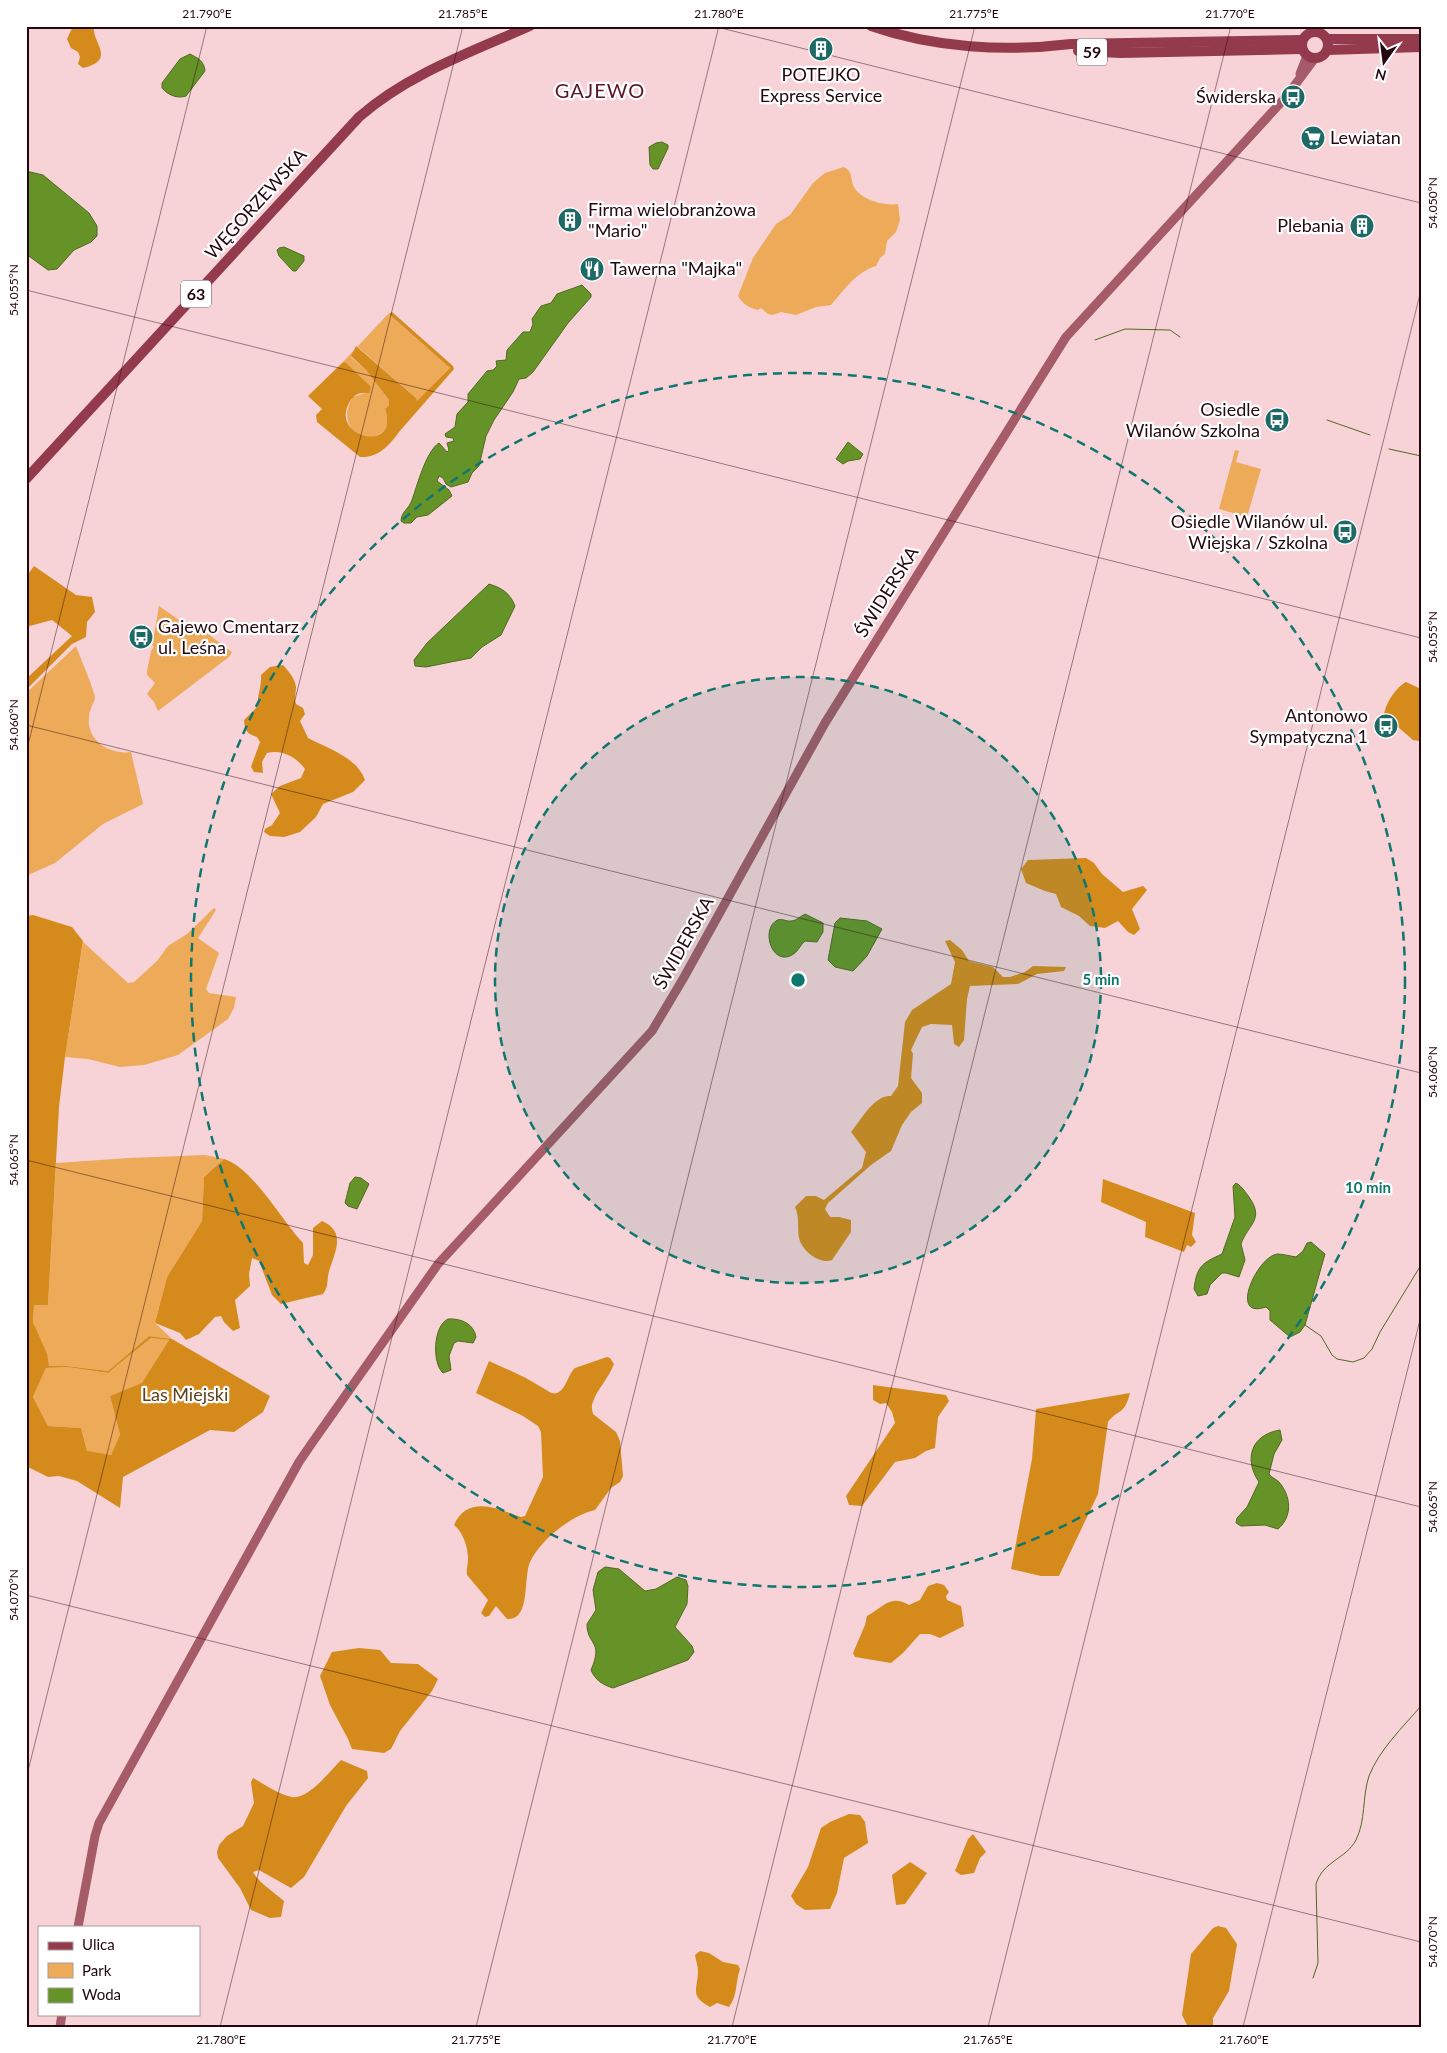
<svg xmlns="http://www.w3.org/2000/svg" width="1447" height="2053" viewBox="0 0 1447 2053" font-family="Lato,sans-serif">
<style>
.green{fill:#edaa58}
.forest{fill:#d58b1c;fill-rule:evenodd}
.water{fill:#669328;stroke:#526920}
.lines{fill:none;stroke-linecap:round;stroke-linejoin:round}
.stream{stroke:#526920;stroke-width:1}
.secondary{stroke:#a55b68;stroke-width:9}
.primary{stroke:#943a4d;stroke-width:10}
.ticks{fill:none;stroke:#25070e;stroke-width:1;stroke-opacity:0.45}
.ring{fill:none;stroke:#0f766e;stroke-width:2.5;stroke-dasharray:9 6}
.labels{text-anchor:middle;stroke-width:4.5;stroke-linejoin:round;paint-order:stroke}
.shield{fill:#fff;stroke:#665156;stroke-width:1}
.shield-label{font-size:16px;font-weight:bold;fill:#25070e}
.poi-label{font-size:18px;fill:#25070e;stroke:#fff;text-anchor:end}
.street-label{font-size:18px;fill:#25070e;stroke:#fff}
.park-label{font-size:18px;fill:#5e3f17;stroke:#fff}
.quarter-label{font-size:20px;letter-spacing:1px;fill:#5b1628;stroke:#fff}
.centre{fill:#0f766e;stroke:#fff;stroke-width:2.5}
.ring-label{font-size:15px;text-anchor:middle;font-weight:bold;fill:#0f766e;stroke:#fff;stroke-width:4.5;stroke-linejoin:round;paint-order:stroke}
.neatline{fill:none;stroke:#25070e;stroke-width:2}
.ticks-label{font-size:12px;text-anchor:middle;fill:#25070e}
</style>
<rect width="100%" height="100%" fill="#f7d3d8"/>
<g class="green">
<path d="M844,167C853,171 850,179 854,187C861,200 884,206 898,204L900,220L896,232L887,241L885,254L880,258L876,266C856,272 845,289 831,305L816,307L796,315L781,312L773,315L768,314L761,308L758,310C749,308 743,304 738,296L753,258L776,224L790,215L813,183L825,173Z"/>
<path d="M389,313V314L450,368L417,402L416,398L358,347L351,357L366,370L389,400V405L385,409L388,421L384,431C360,451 336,422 353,397L365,393L345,362L342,363Z"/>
<path d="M1235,450L1239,451L1236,462L1261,469L1247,517L1219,509Z"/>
<path d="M159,606L196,632L200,628L232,652L229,657L158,711L154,702L147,694L155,683L147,675V671L151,651L154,647L152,645L154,642L153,641Z"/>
<path d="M76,646C79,654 95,692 95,698C94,703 89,710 89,717C86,740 109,755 131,752L143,804L103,824L55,863L26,876V693Z"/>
<path d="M214,908L216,910L198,938L219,953L206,989L209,993L236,997L234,1008L228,1019L178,1055L144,1065L120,1067L88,1059L65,1057L83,942L128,983L134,982L157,961L168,946L187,934Z"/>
<path d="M205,1155L224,1159L204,1177L202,1221L167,1277L155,1323L172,1339L149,1336L108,1371L67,1366H49L33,1322L34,1304L48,1305L56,1163L129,1158Z"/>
<path d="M151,1338L169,1340L142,1384L110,1396L120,1436L111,1455L87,1452L81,1428L48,1426L33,1397L46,1368L67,1367L108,1373Z"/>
</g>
<g class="forest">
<path d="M73,26H94C91,42 118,60 83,68L78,64L80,57L78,52L71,48L67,39Z"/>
<path d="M392,312L453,366L454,369L399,432C389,446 378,458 360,457L317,422L316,415L322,409L308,396L342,363L345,362L371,387L369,393C360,392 354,394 349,403C330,438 400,454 385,409L389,405V400L366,370L351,356L356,346L416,398L417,401L450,368L389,314Z"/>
<path d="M34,566L76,595L92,597L95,612L87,622L86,637L72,644L26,690V679L72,636L52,620L26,627V577Z"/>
<path d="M283,665C289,672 295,678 296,687C296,694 294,698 296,704L303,708L305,714L300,721L308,738C327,748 357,757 365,780L353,792L323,804L316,817L300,832L284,837L270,836L264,832L265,829L272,825L280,813L271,794L280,786L301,778L305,769C296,757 282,749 267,753L262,762L263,773L254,772L251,767L260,742L257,737C247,734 245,731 244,720L258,706C257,694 262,686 261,675L270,667Z"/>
<path d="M1406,682L1421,689V738L1419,741L1413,740L1384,715C1385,704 1396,687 1406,682Z"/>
<path d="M1086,858L1094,863L1102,874L1123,892L1143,886L1147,890L1132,909L1140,929L1134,935L1128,932L1118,921L1105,928L1090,926L1079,916L1061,907L1056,894L1045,891L1026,883L1021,869L1028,860Z"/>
<path d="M33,915L72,927L83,941L65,1057L59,1107L48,1305H34L33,1322L47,1354L49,1366H67L108,1371L149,1336L172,1339L270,1396L263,1412L234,1432L210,1430L123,1477L120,1508L77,1481L59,1476L48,1477L26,1466V916ZM151,1338L169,1340L142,1383L110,1396L120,1435L111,1455L87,1451L81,1428L48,1426L33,1397L46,1368L67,1367L108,1373Z"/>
<path d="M950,940L962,950L969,961L993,967L1003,977H1010L1025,972L1033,966L1066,967L1064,971L1037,974L1018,984L970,986L967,999L964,1040L959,1047L954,1044L952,1025L931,1024L922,1027L911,1050L913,1054L911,1078L922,1093V1103L911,1112L902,1125L891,1151L871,1165L828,1203L825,1209L830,1217H839L851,1220V1232L832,1260C820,1265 802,1251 799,1238C797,1227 800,1218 795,1207L806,1196H816L824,1200L862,1168L866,1152L851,1132C861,1120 874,1095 891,1096L898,1086L905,1022L912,1010L951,984L955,962L945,941Z"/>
<path d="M224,1159C252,1167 282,1221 303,1243L304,1263L308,1265L313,1255V1228L322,1221C350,1233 331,1258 328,1276C327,1284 328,1287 323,1294L281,1304L272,1295L259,1261L252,1258L249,1274L250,1286L235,1300L240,1328L233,1331L224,1322L221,1316L215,1317L199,1334L186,1340L180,1333L155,1323L167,1277L202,1221L204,1177Z"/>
<path d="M1103,1179L1195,1213L1192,1235L1196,1242L1191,1247L1187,1245L1184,1252L1145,1237L1146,1222L1101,1202Z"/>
<path d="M607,1357L610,1358L614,1364C609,1378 597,1389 593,1402C591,1406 592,1410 593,1414L616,1432L620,1441L623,1476L620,1482L611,1488L595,1510C572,1515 540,1540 530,1562C523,1578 531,1621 507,1619L496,1606L489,1616L485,1617L481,1613L488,1600L467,1575C466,1569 468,1565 468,1559C468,1547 463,1532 454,1525C468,1494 498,1509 521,1517L525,1516L543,1477L541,1432L538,1426L523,1416L476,1393L489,1361C507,1369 526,1377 543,1388C547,1390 552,1395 557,1393C566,1390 568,1374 575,1368Z"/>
<path d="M873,1385L946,1395L949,1401L938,1417L935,1448L926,1451L915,1458L895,1462L862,1506L849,1505L846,1496L895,1423L892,1412L886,1403L880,1404L873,1400Z"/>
<path d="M1130,1393C1124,1416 1119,1408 1108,1422L1098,1494L1059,1576H1041L1011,1569L1032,1459L1036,1409Z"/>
<path d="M937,1583L944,1585L949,1592L946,1596L947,1600L961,1606L964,1626L940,1638L930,1634H920L903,1653L891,1663L855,1657L853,1653L865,1625L867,1616C884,1607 890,1594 909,1605L920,1600L928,1586Z"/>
<path d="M359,1648L380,1650L391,1663L418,1664L438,1679L432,1691L400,1731L391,1749L384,1753L352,1749L348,1739L330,1705L320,1676L332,1652Z"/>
<path d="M341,1760L367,1771L368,1778L346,1806L304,1877L291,1888L259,1870L253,1872C259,1883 274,1892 284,1901L281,1917L270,1918L251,1910L240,1888L218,1858L217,1852L219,1845L227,1836L243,1826L254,1803L251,1782L253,1778C264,1784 279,1795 292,1797C308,1800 330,1771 341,1760Z"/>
<path d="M849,1814L860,1815L865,1822L868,1843L844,1858L837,1893L830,1909L805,1910L796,1904L791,1896L808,1867L821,1828L830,1822Z"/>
<path d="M973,1834L986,1852L980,1858L974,1873L961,1875L955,1871L968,1839Z"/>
<path d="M910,1862L927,1873L905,1904L896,1905L892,1875Z"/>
<path d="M1218,1926L1226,1928L1237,1944L1229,1991L1213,2018V2027H1188L1182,2015L1191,1954L1213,1928Z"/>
<path d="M700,1951L709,1953L723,1962L738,1965L740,1969C735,1983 738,1995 729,2007L717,2003L710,2007C690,1996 697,1991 698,1972C698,1966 696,1961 695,1955Z"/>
</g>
<g class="water">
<path d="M190,54C198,58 204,61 205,71L186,96C177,99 168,95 162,88V83L180,59Z"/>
<path d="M662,142L668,145V148L658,169H653L650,165L649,147L656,143Z"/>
<path d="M26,171L43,175L89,213L97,226V236L91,242L74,250L57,269L48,270L26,254Z"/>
<path d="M284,247L304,256V261L296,271H293L279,256L277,250L279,248Z"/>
<path d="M582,285L591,294V297L568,323L533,372L526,378L519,379L513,392L494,420L486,436L479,466L472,473L468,482L451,487L446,484L443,478L439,476L437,481L449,490L452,496L428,515L417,517L411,523H404L401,521C401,512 409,509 412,500C417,486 426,451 439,443L447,452L449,450L447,443L454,441L453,438L446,437L445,434L455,427L457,414L468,402V394L487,371L493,370L497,366L496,361L506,360L507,350L523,332H530L533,324L532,319L541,306L551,303L557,294Z"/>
<path d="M848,442L863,454L860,459L848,461L843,464L836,459Z"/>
<path d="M489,584C502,588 510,593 515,606L501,635L482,647L471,658L426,667L415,666L414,660L427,643Z"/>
<path d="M805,914L823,923V932L817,942L805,941C800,945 798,952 792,955C772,966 761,930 776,921C781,917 786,922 791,921C796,921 801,916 805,914Z"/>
<path d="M840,918L867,921L882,929L867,956L853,971L835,967L828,960L835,923Z"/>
<path d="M355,1177L361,1178L369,1184L357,1209L348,1206L345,1203L350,1183Z"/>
<path d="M1236,1183C1242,1186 1245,1192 1249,1197C1265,1220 1248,1224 1241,1244L1245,1260L1239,1277L1226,1273H1222L1210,1285L1207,1294L1198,1296L1194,1289C1197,1266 1202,1263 1222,1254L1235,1217L1233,1186Z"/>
<path d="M1311,1242L1325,1254L1305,1325L1300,1332L1290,1337L1270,1320V1311L1266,1307C1228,1320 1257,1257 1277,1254C1283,1254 1290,1256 1296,1257L1303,1251L1307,1243Z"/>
<path d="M448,1319C461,1318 474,1324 476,1337L473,1343L458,1341L454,1343L449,1356L451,1370L443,1373C432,1363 433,1326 448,1319Z"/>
<path d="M1280,1430L1282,1440L1274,1454L1269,1474C1272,1478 1276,1479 1279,1482C1291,1496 1293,1516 1278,1529L1265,1525L1241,1526L1236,1523L1237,1518L1247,1507L1259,1482C1244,1460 1250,1435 1280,1430Z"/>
<path d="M605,1567L619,1569L645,1591L656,1589L677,1577L686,1580L688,1586L687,1604L675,1627L692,1646L694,1652L688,1660L613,1688C603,1685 595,1680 591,1670C604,1640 587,1646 587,1624L596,1610L593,1590L598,1572Z"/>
</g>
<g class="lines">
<g class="stream">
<path d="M1095,340L1125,329L1170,330L1180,337"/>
<path d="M1327,420L1370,435"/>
<path d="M1389,449L1421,456"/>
<path d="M1305,1325L1321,1336L1332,1355L1337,1359L1353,1362L1364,1358L1372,1349L1380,1332L1421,1265"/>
<path d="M1313,1978L1318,1963L1316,1884C1323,1861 1346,1859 1356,1840C1366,1820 1362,1797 1369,1776C1379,1750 1403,1727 1421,1706"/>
</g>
<g class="secondary">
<path d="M1300,74L1307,56"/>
<path d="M78,1927L95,1836L99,1823L299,1462L312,1443L438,1264L652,1031L683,979L825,723L1066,337L1286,97L1315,58"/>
<path d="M60,2027L62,2014"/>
</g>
<g class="primary">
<path d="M871,26C934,48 1005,52 1071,44L1302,40"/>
<circle cx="1315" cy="45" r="13"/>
<path d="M1327,39H1421"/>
<path d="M1327,50L1421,47"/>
<path d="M1078,51L1121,53L1302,49"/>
<path d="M26,479L359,117C408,74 471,52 530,26"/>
</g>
</g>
<path class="ticks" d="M713,26L1421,203M26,290L1421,638M26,725L1421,1073M26,753L207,26M26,1160L1421,1507M26,1595L1421,1942M26,1779L463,26M220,2027L719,26M476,2027L975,26M732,2027L1231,26M988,2027L1421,290M1243,2027L1421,1316"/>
<circle cx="798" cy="980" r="303" fill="#0f766e" fill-opacity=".12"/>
<g class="ring">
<circle cx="798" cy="980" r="303"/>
<circle cx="798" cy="980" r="607"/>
</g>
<defs>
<symbol id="building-disc" viewBox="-11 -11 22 22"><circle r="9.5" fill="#1d6965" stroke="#fff"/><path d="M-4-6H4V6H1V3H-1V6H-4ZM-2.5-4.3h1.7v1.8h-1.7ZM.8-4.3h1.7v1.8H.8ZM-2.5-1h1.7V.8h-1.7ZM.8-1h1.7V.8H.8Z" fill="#fff"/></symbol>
<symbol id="bus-disc" viewBox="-11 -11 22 22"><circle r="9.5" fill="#1d6965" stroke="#fff"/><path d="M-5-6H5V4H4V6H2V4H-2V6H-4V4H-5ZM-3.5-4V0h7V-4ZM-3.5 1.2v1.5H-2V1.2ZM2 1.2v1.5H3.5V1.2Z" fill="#fff"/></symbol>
<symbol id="supermarket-disc" viewBox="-11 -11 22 22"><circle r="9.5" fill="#1d6965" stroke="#fff"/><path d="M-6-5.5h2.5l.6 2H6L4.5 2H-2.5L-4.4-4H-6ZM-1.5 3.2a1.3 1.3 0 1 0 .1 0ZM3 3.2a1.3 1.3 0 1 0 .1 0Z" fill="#fff"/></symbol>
<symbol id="restaurant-disc" viewBox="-11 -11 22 22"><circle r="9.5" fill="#1d6965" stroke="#fff"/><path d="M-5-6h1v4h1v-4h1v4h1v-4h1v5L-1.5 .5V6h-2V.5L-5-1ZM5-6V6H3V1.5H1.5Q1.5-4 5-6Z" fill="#fff"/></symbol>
</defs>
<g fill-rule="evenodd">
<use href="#building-disc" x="807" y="35" width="28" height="28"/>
<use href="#bus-disc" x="1279" y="83" width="28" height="28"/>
<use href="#supermarket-disc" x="1299" y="124" width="28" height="28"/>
<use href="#building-disc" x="556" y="206" width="28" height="28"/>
<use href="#building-disc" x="1348" y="212" width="28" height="28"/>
<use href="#restaurant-disc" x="578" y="255" width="28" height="28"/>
<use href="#bus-disc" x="1263" y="406" width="28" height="28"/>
<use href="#bus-disc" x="1331" y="518" width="28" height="28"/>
<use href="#bus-disc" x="127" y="623" width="28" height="28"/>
<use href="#bus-disc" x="1372" y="712" width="28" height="28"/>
</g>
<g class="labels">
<g class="shield">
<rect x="1077" y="38.5" width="30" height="27" rx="4"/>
<rect x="181" y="280.5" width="30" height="27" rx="4"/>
</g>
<g class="shield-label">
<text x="1092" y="58">59</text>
<text x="196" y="300">63</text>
</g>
<g class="poi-label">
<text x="821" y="81" text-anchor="middle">POTEJKO<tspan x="821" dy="21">Express Service</tspan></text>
<text x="1276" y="103">Świderska</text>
<text x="1330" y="144" text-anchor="start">Lewiatan</text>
<text x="588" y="216" text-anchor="start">Firma wielobranżowa<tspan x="588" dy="21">"Mario"</tspan></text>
<text x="1344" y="232">Plebania</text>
<text x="610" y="275" text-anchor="start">Tawerna "Majka"</text>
<text x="1260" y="416">Osiedle<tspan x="1260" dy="21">Wilanów Szkolna</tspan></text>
<text x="1328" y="528">Osiedle Wilanów ul.<tspan x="1328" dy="21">Wiejska / Szkolna</tspan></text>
<text x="158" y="633" text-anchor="start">Gajewo Cmentarz<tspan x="158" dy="21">ul. Leśna</tspan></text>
<text x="1368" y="722">Antonowo<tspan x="1368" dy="21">Sympatyczna 1</tspan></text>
</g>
<g class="street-label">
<text transform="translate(256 204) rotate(-48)" y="6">WĘGORZEWSKA</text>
<text transform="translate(887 592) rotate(-58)" y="6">ŚWIDERSKA</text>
<text transform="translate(684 943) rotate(-61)" y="6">ŚWIDERSKA</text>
</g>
<g class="park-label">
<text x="185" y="1401">Las Miejski</text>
</g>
<g class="quarter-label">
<text x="600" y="98">GAJEWO</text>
</g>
</g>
<circle cx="798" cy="980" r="8" class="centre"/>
<g class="ring-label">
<text x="1101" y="985">5 min</text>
<text x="1368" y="1193">10 min</text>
</g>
<rect width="1447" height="2053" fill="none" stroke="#ffffff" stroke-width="55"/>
<rect x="38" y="1926" width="162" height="90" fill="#ffffff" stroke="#a89c9f"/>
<rect x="48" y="1942" width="25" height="8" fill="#943a4d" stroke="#a89c9f"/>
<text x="82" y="1950" font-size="15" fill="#25070e">Ulica</text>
<rect x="48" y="1963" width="25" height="15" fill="#edaa58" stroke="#a89c9f"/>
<text x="82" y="1976" font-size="15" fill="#25070e">Park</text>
<rect x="48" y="1988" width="25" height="15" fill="#669328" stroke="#a89c9f"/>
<text x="82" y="2000" font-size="15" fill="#25070e">Woda</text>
<g transform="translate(1384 62) rotate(194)" stroke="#ffffff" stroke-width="4" paint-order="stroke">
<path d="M0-4L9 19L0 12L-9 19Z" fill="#25070e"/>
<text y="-8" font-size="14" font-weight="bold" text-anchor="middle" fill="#25070e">N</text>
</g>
<rect x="28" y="28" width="1392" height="1998" class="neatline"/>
<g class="ticks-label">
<text x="207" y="18">21.790°E</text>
<text x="463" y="18">21.785°E</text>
<text x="719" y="18">21.780°E</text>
<text x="974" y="18">21.775°E</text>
<text x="1230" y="18">21.770°E</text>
<text transform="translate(1433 203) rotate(-90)" y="4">54.050°N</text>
<text transform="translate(14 290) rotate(-90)" y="4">54.055°N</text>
<text transform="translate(1433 637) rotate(-90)" y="4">54.055°N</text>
<text transform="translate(14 725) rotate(-90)" y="4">54.060°N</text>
<text transform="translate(1433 1072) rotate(-90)" y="4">54.060°N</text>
<text transform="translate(14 1160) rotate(-90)" y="4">54.065°N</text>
<text transform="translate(1433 1507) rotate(-90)" y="4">54.065°N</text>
<text transform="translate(14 1595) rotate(-90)" y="4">54.070°N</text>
<text transform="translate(1433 1942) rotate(-90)" y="4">54.070°N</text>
<text x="221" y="2044">21.780°E</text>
<text x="476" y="2044">21.775°E</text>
<text x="732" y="2044">21.770°E</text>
<text x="988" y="2044">21.765°E</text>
<text x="1244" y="2044">21.760°E</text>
</g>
</svg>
